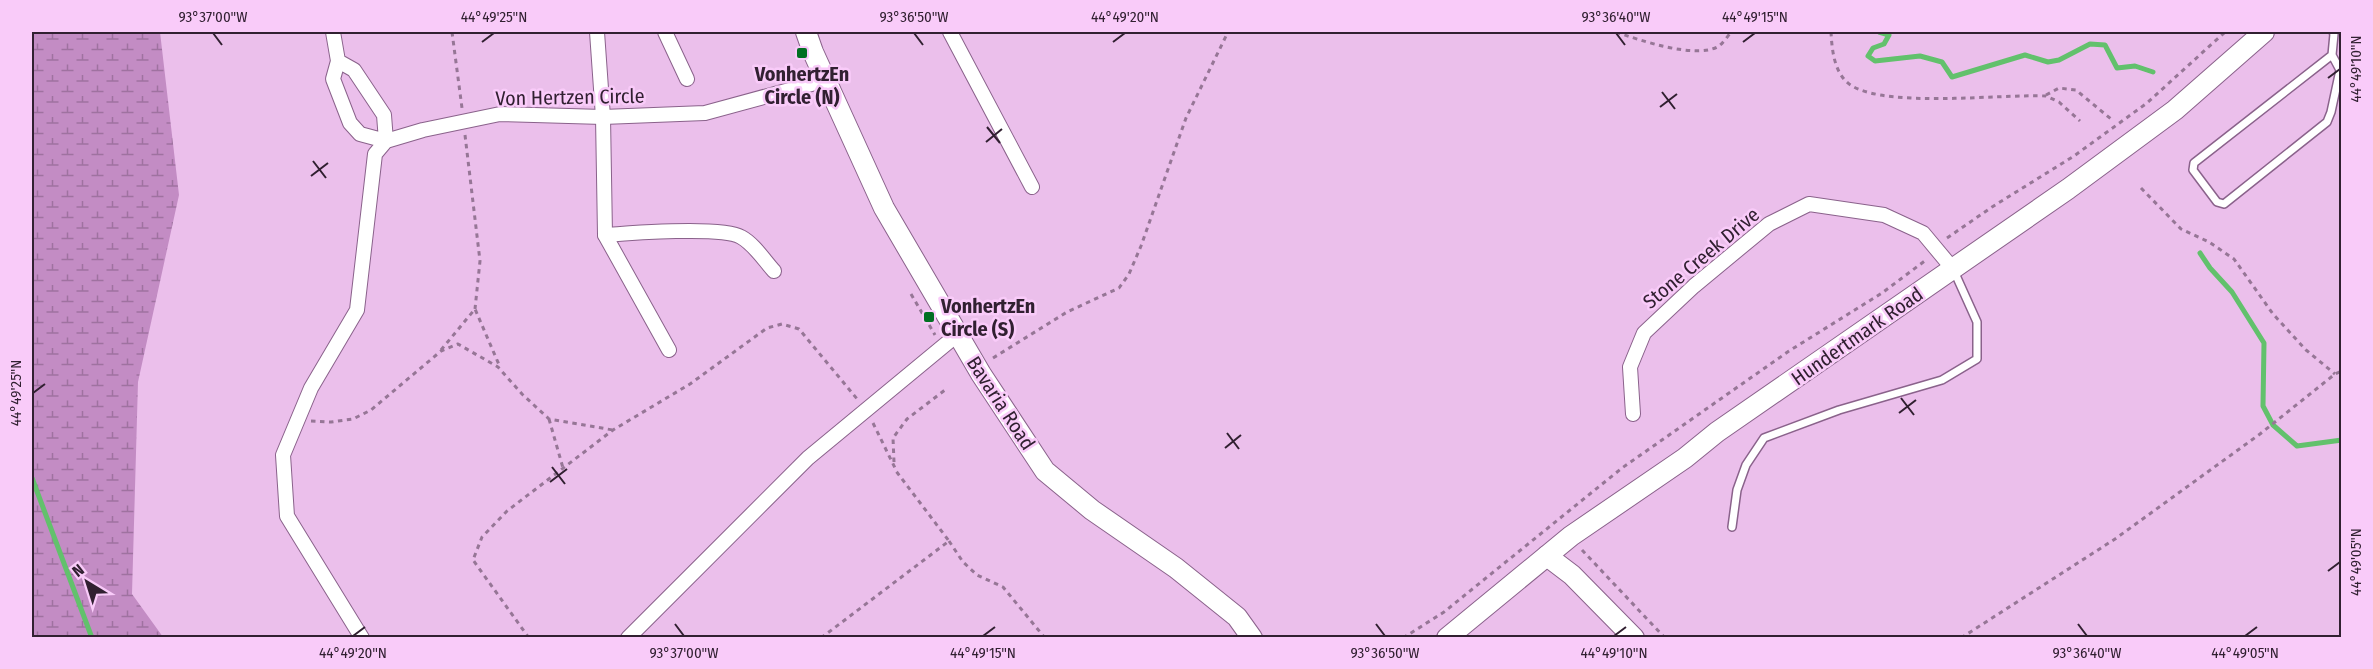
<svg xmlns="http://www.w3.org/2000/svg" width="2373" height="669" viewBox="0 0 2373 669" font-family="'Fira Sans Condensed',sans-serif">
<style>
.wetland{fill:url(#wetland-marsh)}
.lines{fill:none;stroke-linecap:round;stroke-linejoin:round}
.stream{stroke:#62c16c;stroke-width:5}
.lane-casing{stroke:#8a628b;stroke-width:10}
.street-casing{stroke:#8a628b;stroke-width:16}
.secondary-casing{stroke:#8a628b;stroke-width:22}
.path{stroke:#967696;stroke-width:3;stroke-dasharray:4.5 4.5;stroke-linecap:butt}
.lane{stroke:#fff;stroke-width:7}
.street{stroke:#fff;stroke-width:14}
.secondary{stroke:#fff;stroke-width:20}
.ticks{fill:none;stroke:#312031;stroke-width:2}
.poi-dot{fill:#017022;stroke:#f9cbf9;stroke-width:2}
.labels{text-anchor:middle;stroke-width:5;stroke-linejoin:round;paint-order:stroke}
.poi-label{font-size:20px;font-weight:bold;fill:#312031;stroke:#f9cbf9}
.street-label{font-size:20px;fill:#312031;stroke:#f9cbf9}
.neatline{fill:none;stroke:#312031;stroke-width:2}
.ticks-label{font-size:15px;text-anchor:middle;fill:#312031}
</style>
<defs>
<pattern id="wetland-marsh" width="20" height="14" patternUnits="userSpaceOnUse" patternTransform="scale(1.5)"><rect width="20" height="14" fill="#c38cc4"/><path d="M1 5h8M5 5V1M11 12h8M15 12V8" fill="none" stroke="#9f72a0"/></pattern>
</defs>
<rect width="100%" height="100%" fill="#ebbfeb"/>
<path class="wetland" d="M32,32H160L179,195L138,382L132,594L163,637H32Z"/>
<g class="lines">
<g class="stream">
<path d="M1879,32L1889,35L1884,44L1873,48L1868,56L1875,61L1920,56L1942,62L1952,77L2025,55L2048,62L2059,60L2090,44L2105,45L2117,68L2135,66L2153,72"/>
<path d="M2200,253L2210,268L2232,292L2264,343L2263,406L2273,425L2297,446L2342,440"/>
<path d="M32,478L92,638"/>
</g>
<defs>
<g id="lane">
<path d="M2332,55L2194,163L2193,170L2217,202L2224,204L2327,122L2331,112L2340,70L2332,55L2334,34L2333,32"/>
<path d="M1732,527L1737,490L1746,465L1764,438L1839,410L1942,380L1977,359V322L1954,271"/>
</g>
<g id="street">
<path d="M333,32L338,61L333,79L350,123L360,134L386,141L384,115L354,70L338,61"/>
<path d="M597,32L603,117L605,235L669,350"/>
<path d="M665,32L687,79"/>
<path d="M950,32L1032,187"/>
<path d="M605,235C630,233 723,226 741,237C754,244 764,260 774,271"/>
<path d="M1633,414L1630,367L1644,333L1694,286L1769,224L1809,204L1884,215L1923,233L1953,269"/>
<path d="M362,638L287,516L283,455L311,388L357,310L375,154L386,141L423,130L500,114L603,117L705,113L826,80"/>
<path d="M628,638L808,458L958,334"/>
</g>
<g id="secondary">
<path d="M806,32L813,52L884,208L981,374L1045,471L1092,510L1176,568L1237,617L1252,638"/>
<path d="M1547,556L1572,575L1634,638"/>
<path d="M1447,638L1571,536L1685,458L1717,432L2068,189L2175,110L2264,32"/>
</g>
</defs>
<use href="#lane" class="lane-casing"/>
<use href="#street" class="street-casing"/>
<use href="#secondary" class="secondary-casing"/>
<g class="path">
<path d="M452,32L462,108"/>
<path d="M1616,32C1639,40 1697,60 1719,46C1723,43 1728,36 1731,32"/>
<path d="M1831,32C1832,50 1834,75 1852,86C1890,108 1998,94 2046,96L2059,102L2080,121"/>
<path d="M2046,95L2059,88L2076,90L2111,119"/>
<path d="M465,135L480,261L475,309"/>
<path d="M2141,188L2181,229L2209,242L2234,259L2273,314L2306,350L2335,374"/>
<path d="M1947,238L1992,207L2074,156L2147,103L2225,32"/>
<path d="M911,294L935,335"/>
<path d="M441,350L475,309L500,367"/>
<path d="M993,358L1067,312L1119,288L1129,274L1141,246L1186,118L1228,32"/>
<path d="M549,419L563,468"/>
<path d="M311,421L331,422L353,419L371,410L441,351L458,344L498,367L522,394L549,419L613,430"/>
<path d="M873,423L896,470"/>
<path d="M894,462L893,438L907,419L945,390"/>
<path d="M949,541L963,562L977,575L1003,587L1045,638"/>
<path d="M1582,550L1665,638"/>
<path d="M529,638L473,560L482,537L507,511L613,430L690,384L767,328L782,324L799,329L858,400"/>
<path d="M821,638L949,541L896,471"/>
<path d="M1403,638L1444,612L1622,468L1789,351L1882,293L1926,260"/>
<path d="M1961,638L2115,539L2260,434L2335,374L2342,371"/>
</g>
<use href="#lane" class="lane"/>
<use href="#street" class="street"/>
<use href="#secondary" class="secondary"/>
</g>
<path class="ticks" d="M213,33L222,45M914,33L923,45M1616,33L1625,45M482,42L494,33M1113,42L1125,33M1743,42L1755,33M2328,78L2340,69M1662,92L1675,109M1660,107L1677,94M987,127L1000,143M986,142L1002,129M313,161L326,178M311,176L328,163M33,393L45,384M1901,398L1914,415M1899,413L1916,400M1227,433L1239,449M1225,448L1241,435M552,467L565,484M550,482L567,469M2328,571L2340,562M675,624L684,636M1376,624L1385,636M2078,624L2087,636M353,636L365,627M983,636L995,627M1614,636L1626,627M2245,636L2257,627"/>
<g class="poi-dot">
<rect x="796" y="47" width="12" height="12" rx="3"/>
<rect x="923" y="311" width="12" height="12" rx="3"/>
</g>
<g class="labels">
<g class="poi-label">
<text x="802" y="81">VonhertzEn<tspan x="802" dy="23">Circle (N)</tspan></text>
<text x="941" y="313" text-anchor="start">VonhertzEn<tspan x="941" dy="23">Circle (S)</tspan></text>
</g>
<g class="street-label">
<text transform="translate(570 97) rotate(-1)" y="7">Von Hertzen Circle</text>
<text transform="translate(1701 258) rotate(-40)" y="7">Stone Creek Drive</text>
<text transform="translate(1857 336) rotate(-35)" y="7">Hundertmark Road</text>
<text transform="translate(1001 403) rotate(57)" y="7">Bavaria Road</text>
</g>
</g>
<rect width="2373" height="669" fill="none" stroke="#f9cbf9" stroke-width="66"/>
<g transform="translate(87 582) rotate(322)" stroke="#f9cbf9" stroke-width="4.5" paint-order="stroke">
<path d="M0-4.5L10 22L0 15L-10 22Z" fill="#312031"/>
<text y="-9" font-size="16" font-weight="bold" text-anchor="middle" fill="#312031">N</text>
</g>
<rect x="33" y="33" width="2307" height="603" class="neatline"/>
<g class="ticks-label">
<text x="213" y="22">93°37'00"W</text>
<text x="494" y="22">44°49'25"N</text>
<text x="914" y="22">93°36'50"W</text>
<text x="1125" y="22">44°49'20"N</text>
<text x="1616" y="22">93°36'40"W</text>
<text x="1755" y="22">44°49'15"N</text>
<text transform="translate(2356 69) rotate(-90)" y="5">44°49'10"N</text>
<text transform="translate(16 393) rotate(-90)" y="5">44°49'25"N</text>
<text transform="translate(2356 562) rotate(-90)" y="5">44°49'05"N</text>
<text x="353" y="658">44°49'20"N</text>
<text x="684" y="658">93°37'00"W</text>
<text x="983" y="658">44°49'15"N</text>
<text x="1385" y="658">93°36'50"W</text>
<text x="1614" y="658">44°49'10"N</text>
<text x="2087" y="658">93°36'40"W</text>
<text x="2245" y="658">44°49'05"N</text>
</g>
</svg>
